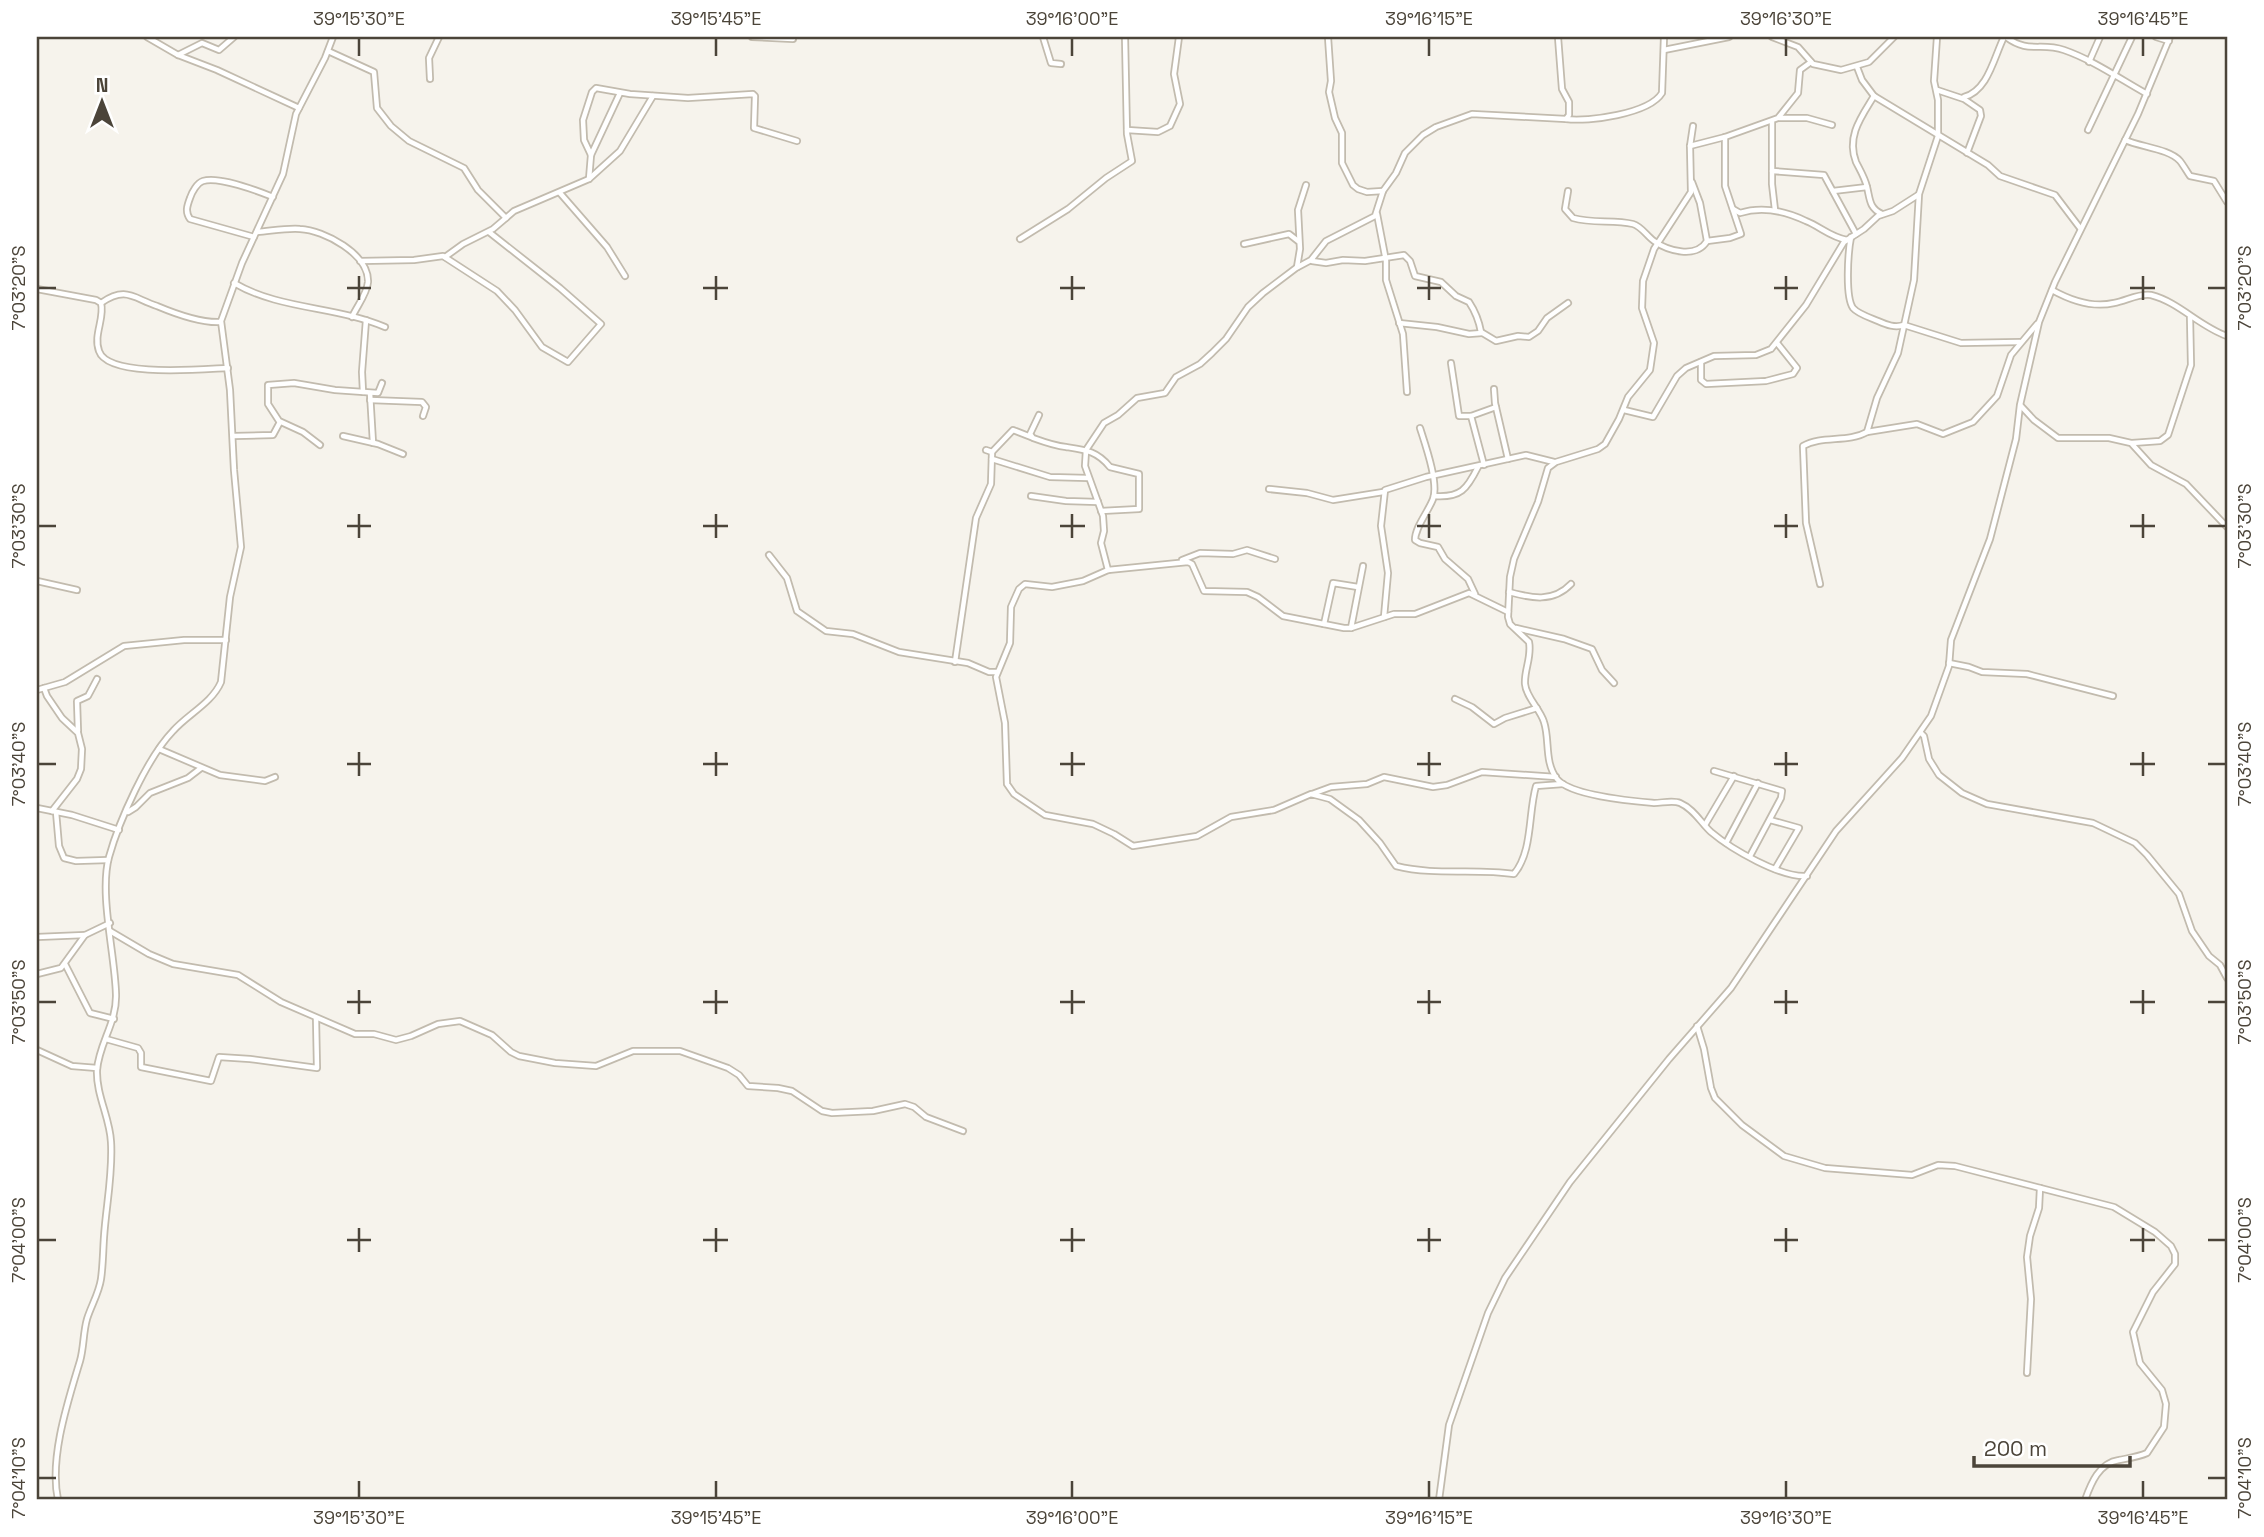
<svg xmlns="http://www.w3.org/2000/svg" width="2264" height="1537" viewBox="0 0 2264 1537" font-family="'Space Grotesk',sans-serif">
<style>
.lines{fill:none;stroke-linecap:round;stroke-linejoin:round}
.street-casing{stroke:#c2bbae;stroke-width:8}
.street{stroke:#fff;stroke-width:4.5}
.ticks{fill:none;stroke:#4b4439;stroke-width:2.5}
.neatline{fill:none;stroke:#4b4439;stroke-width:2.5}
.ticks-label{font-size:18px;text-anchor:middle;fill:#4b4439}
</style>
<rect width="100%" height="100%" fill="#f6f3ec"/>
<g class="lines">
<defs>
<g id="street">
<path d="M147,37L178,55L217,70L299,108"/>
<path d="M752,37L793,39"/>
<path d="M1043,37L1051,63L1061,64"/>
<path d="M1328,37L1331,81L1329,92L1335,118L1342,133V163L1353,185L1358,189L1367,192L1383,191"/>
<path d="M1772,37L1798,47L1813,64L1841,70L1869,62L1894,37"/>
<path d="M2006,37C2029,54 2040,42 2064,50C2093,60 2120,79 2147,94"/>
<path d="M2156,37L2169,41"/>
<path d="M1664,50L1729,37"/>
<path d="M328,51L374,72L377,108L391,126L409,141L464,168L478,190L506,218"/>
<path d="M178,55L202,43L219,50L234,37"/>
<path d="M2089,62L2100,37"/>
<path d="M1857,67L1862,80L1874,96L1988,165L2000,176L2055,195L2080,228"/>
<path d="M430,79L429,58L439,37"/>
<path d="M1937,90L1964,99L1980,110L1981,116L1967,153"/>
<path d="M1874,96C1862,116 1846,136 1856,162C1860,170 1865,178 1867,187C1870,199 1869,208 1882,214"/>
<path d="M1964,97C1988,91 1994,57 2004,37"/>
<path d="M1779,118H1807L1832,125"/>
<path d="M1566,119C1588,122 1649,114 1662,93L1664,37"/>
<path d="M1772,122V184L1775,210"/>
<path d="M1693,126L1690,146L1691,192L1654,249L1643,281L1642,308L1654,343L1650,370L1628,397L1619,419L1605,444L1598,449L1556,462L1548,468L1538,502L1514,559L1510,577L1508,617L1510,624L1529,642C1532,657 1524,670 1525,684C1526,697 1540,709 1544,722C1550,740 1544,762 1557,779C1571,796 1632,801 1654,803C1662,803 1673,800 1680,803C1694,809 1701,823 1711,832C1731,849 1781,878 1807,876"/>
<path d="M1127,130L1158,132L1170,126L1180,104L1174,74L1179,37"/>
<path d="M2088,130L2132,37"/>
<path d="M2125,140C2141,147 2170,149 2180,161C2184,166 2187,172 2190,176L2214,181L2227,202"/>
<path d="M1690,146L1725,137L1778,118L1798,93L1800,70L1811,62"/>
<path d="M591,155L620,93"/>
<path d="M1772,171L1824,175L1856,234"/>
<path d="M589,179L591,155L584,140L583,120L592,92L596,88L630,94L688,98L753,94L755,96L754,128L797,141"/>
<path d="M1568,191L1565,209L1573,218C1593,224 1614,219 1633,224C1641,226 1647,236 1654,241C1668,251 1696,259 1707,241L1700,203L1692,182"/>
<path d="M1833,191L1867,187"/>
<path d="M560,193L607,247L625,276"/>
<path d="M1733,209L1740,213C1762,206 1785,211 1806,221C1821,227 1830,237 1847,240"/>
<path d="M1377,214L1386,261V280L1403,334L1407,392"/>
<path d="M257,232C271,231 286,228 300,229C324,230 369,254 368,282C367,294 357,306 352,317"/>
<path d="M254,237L190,219C185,212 187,206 190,198C192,192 197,183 203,181C218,176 258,191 273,197"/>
<path d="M1851,237C1848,252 1845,297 1853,308C1858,314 1871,318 1878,321C1887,325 1895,328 1904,325L1961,343L2020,342"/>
<path d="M1020,239L1068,209L1106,178L1132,161L1127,134L1125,37"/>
<path d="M1707,241L1730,238L1741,234L1725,186V137"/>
<path d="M1244,244L1289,234L1298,241"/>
<path d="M445,257L463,244L493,229L514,211L589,179L620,151L653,96"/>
<path d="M360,261L414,260L443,256L497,291L515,310L542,347L568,362L601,324L560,288L489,232"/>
<path d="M1312,261L1326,263L1343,260L1365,261L1404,255L1410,261L1415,276L1441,282L1456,296L1469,302C1475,311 1479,321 1481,332L1496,341L1518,336L1529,337L1538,331L1547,318L1568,303"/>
<path d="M1297,267L1300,249L1298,210L1306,185"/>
<path d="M234,283C280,310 336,306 385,327"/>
<path d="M37,289L96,300L101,303C105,318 93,335 99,351C108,378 203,369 228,368"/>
<path d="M2052,290C2070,300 2093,308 2114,303C2126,301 2139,293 2151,295C2179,302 2200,327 2227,336"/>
<path d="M101,303C126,286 133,298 157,306C176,314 200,323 220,322"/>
<path d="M1399,323L1437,327L1469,334L1482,333"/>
<path d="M1701,362V380L1706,384L1766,381L1793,374L1797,368L1777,343"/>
<path d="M1451,363L1459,416H1471L1496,407"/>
<path d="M1494,389L1495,403L1508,459"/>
<path d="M363,392L362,372L366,320"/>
<path d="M370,393L373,443"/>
<path d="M370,400L422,402L426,407L423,416"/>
<path d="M2021,406L2034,420L2058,438H2109L2131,443L2151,465L2186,484L2227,527"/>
<path d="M1624,410L1653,417L1677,376L1686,368L1714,356L1756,355L1771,349L1806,305L1844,242L1864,229L1878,216L1893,211L1918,195"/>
<path d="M1039,415L1030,434L1033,438C1044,442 1055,446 1066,447C1086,450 1097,451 1110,467L1139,474V509L1101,511"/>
<path d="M1471,416L1484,465"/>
<path d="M1420,428C1425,444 1439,483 1433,499C1428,512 1415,527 1415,540L1420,543L1438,547L1445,559L1468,579L1475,594"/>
<path d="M1867,432L1917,424L1943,434L1973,422L1997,396L2011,355L2037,324"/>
<path d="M234,436L273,435L280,422"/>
<path d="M343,436L378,444L403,454"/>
<path d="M2132,443L2160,441L2168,435L2191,365L2190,317"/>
<path d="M320,445L303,432L279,421L268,404V385L294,383L335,390L378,393L382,383"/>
<path d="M986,450L992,452L1013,430L1031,437"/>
<path d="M992,459L1050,477L1088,478"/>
<path d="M1269,489L1307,493L1333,500L1383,492"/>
<path d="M1031,496L1066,501L1098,502"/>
<path d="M1434,496C1461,498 1467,489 1478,467"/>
<path d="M769,555L787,578L797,611L826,631L853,634L899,652L968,663L989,672H997"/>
<path d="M1182,560L1200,553L1233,554L1247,550L1275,559"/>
<path d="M1108,570L1101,543L1104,531L1103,516L1085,466L1086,450L1104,423L1118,415L1137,398L1165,393L1176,377L1200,364L1212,353L1226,339L1248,307L1263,293L1296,268L1311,260L1326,241L1375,216L1383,191L1396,173L1405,153L1423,135L1436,127L1472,114L1566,119L1569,115V102L1562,89L1558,37"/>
<path d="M37,581L77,590"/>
<path d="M1820,584L1806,523L1803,446C1822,435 1848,443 1867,432L1877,398L1898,353L1914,280L1919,194L1938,136V100L1934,81L1937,37"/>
<path d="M1509,592C1531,598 1553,603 1571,584"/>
<path d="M1508,612L1469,593L1415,614H1394L1351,628H1344L1283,616L1258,597L1247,592L1204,591L1192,564L1188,562L1108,570L1083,581L1052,587L1025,584L1019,589L1011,607L1010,643L996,677L1005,723L1007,784L1014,794L1045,815L1093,824L1114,834L1133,846L1197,836L1231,817L1274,810L1311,794L1330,799L1359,820L1380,843L1396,866C1436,876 1474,868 1514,874C1533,851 1528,814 1536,786L1563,784"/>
<path d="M1384,617L1388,573L1381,526L1385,490L1426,477L1526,455L1554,462"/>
<path d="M1324,624L1333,583L1358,587"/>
<path d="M1351,628L1363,566"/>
<path d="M1516,628L1564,639L1592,649L1602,670L1614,683"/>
<path d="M955,662L976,518L991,484L992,452"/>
<path d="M1949,663L1969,667L1982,672L2027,674L2113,696"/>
<path d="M44,688L47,696L62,718L78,733L82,749L81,769L77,779L52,811"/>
<path d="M37,690L65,682L124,646L184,640H226"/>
<path d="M1455,699L1472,707L1494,724L1505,718L1537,708"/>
<path d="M78,731L77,701L88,696L97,679"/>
<path d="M1921,733L1924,736L1929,759L1939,775L1962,793L1987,804L2093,823L2135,843L2147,855L2179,894L2192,931L2209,956L2220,965L2227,978"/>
<path d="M159,749L220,775L265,781L275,777"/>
<path d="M1714,771L1782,791L1781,798L1750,856"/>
<path d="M1312,794L1331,787L1367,784L1384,777L1433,787L1447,785L1482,772L1556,777"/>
<path d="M37,808L72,815L119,830"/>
<path d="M56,812L59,846L64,858L76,861L108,860"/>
<path d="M128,812L136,807L150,793L188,778L201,768"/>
<path d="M1770,820L1799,828L1775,869"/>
<path d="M1705,825L1734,776"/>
<path d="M1726,843L1758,783"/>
<path d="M110,931L149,954L173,964L238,975L281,1002L355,1034H374L396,1040L411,1036L438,1024L460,1021L492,1035L511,1052L519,1056L555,1063L596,1066L633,1051H680L728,1068L739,1075L748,1086L778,1088L792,1091L822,1111L832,1113L873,1111L905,1104L914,1107L926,1117L963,1131"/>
<path d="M37,937L85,935"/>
<path d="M65,964L90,1013L114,1019"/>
<path d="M37,974L61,968L85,935L110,923"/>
<path d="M1697,1026L1704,1049L1711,1088L1715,1098L1742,1125L1784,1156L1825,1168L1912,1175L1938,1165L1955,1166L2114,1207L2155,1232L2171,1246L2175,1254V1264L2153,1292L2133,1332L2140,1363L2162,1390L2166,1404L2164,1427L2147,1453C2138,1457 2129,1458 2119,1460C2099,1463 2091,1483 2085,1500"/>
<path d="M106,1039L138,1048L141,1053V1067L211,1081L219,1057L250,1059L317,1068L316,1018"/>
<path d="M37,1050L72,1066L97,1068"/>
<path d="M2027,1373L2031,1299L2027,1257L2030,1236L2039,1208L2040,1188"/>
<path d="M58,1500C49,1458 68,1401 80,1361C84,1347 83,1333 87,1319C91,1306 99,1293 101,1279C103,1265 103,1251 104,1237C106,1206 113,1174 111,1142C110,1118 96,1095 97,1070C99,1043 117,1023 116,994C115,955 99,894 109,857C119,821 147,758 173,731C188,714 212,703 221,682L230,597L241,547L234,470L230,390L221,321L242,263L283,174L296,114L325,58L333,37"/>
<path d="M1439,1500L1449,1425L1488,1313L1505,1278L1570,1182L1669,1059L1731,988L1836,831L1902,758L1931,716L1949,666L1951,640L1990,539L2016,439L2020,405L2039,322L2055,282L2138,114L2170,37"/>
</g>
</defs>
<use href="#street" class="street-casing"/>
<use href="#street" class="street"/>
</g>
<path class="ticks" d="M359,38V56M716,38V56M1072,38V56M1429,38V56M1786,38V56M2143,38V56M359,276V300M716,276V300M1072,276V300M1429,276V300M1786,276V300M2143,276V300M38,288H56M347,288H371M703,288H728M1060,288H1085M1417,288H1441M1774,288H1798M2130,288H2155M2208,288H2226M359,514V538M716,514V538M1072,514V538M1429,514V538M1786,514V538M2143,514V538M38,526H56M347,526H371M703,526H728M1060,526H1085M1417,526H1441M1774,526H1798M2130,526H2155M2208,526H2226M359,752V776M716,752V776M1072,752V776M1429,752V776M1786,752V776M2143,752V776M38,764H56M347,764H371M703,764H728M1060,764H1085M1417,764H1441M1774,764H1798M2130,764H2155M2208,764H2226M359,990V1014M716,990V1014M1072,990V1014M1429,990V1014M1786,990V1014M2143,990V1014M38,1002H56M347,1002H371M703,1002H728M1060,1002H1085M1417,1002H1441M1774,1002H1798M2130,1002H2155M2208,1002H2226M359,1228V1252M716,1228V1252M1072,1228V1252M1429,1228V1252M1786,1228V1252M2143,1228V1252M38,1240H56M347,1240H371M703,1240H728M1060,1240H1085M1417,1240H1441M1774,1240H1798M2130,1240H2155M2208,1240H2226M38,1478H56M2208,1478H2226M359,1481V1498M716,1481V1498M1072,1481V1498M1429,1481V1498M1786,1481V1498M2143,1481V1498"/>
<rect width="2264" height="1537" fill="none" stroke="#ffffff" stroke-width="77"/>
<g transform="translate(102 102)" stroke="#ffffff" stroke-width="5" paint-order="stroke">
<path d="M0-5L12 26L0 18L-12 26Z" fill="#4b4439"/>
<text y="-10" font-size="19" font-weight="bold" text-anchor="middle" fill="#4b4439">N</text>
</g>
<path d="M1974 1456v10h156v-10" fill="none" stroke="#4b4439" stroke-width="3.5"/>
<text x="1984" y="1456" font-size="21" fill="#4b4439" stroke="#ffffff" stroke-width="5" paint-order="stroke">200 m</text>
<rect x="38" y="38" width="2188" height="1460" class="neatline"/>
<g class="ticks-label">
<text x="359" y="25">39°15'30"E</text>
<text x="716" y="25">39°15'45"E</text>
<text x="1072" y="25">39°16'00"E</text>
<text x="1429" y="25">39°16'15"E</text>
<text x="1786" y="25">39°16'30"E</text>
<text x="2143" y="25">39°16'45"E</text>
<text transform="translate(19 288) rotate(-90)" y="6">7°03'20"S</text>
<text transform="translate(2245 288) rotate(-90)" y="6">7°03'20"S</text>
<text transform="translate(19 526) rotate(-90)" y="6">7°03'30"S</text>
<text transform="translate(2245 526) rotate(-90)" y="6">7°03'30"S</text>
<text transform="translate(19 764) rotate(-90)" y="6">7°03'40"S</text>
<text transform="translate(2245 764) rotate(-90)" y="6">7°03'40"S</text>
<text transform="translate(19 1002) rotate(-90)" y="6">7°03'50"S</text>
<text transform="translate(2245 1002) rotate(-90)" y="6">7°03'50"S</text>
<text transform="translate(19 1240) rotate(-90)" y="6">7°04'00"S</text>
<text transform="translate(2245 1240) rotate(-90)" y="6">7°04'00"S</text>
<text transform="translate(19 1478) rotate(-90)" y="6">7°04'10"S</text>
<text transform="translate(2245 1478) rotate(-90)" y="6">7°04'10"S</text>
<text x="359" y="1524">39°15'30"E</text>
<text x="716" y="1524">39°15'45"E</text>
<text x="1072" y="1524">39°16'00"E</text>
<text x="1429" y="1524">39°16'15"E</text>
<text x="1786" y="1524">39°16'30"E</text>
<text x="2143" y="1524">39°16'45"E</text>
</g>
</svg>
